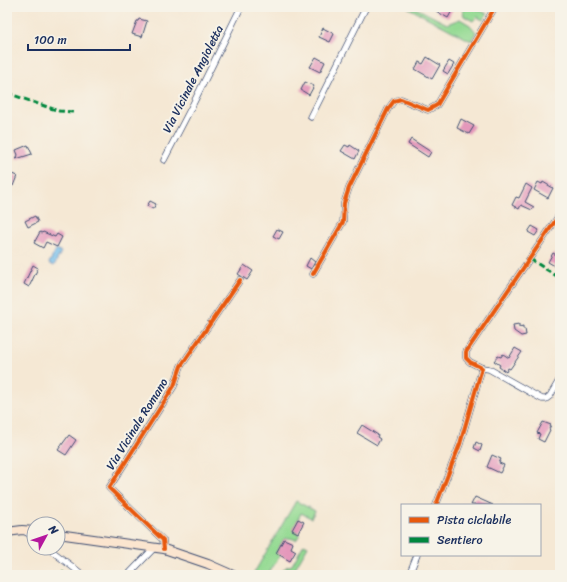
<svg xmlns="http://www.w3.org/2000/svg" width="567" height="582" viewBox="0 0 567 582" font-family="Sriracha,sans-serif">
<style>
.green{fill:#94da93;stroke:#588478}
.water{fill:#73beec;stroke:#4776a5}
.building{fill:#e498bb}
.lines{fill:none;stroke-linecap:round;stroke-linejoin:round}
.minor-casing{stroke:#3c4b70;stroke-width:7}
.secondary-casing{stroke:#3c4b70;stroke-width:10}
.minor{stroke:#fff;stroke-width:5.5}
.secondary{stroke:#fbe5cf;stroke-width:8}
.quiet{stroke:#00873e;stroke-width:3;stroke-dasharray:6 3;stroke-linecap:butt}
.cycleway-casing{stroke:#f7f3e8;stroke-width:6}
.cycleway{stroke:#e8590c;stroke-width:4}
.labels{text-anchor:middle;stroke-width:4;stroke-linejoin:round;paint-order:stroke}
.street-label{font-size:12px;fill:#1b2f5e;stroke:#f7f3e8}
</style>
<rect width="100%" height="100%" fill="#f7f3e8"/>
<filter id="ink" filterUnits="userSpaceOnUse"><feTurbulence type="fractalNoise" baseFrequency=".025" numOctaves="2"/><feDisplacementMap in="SourceGraphic" scale="8" xChannelSelector="R" yChannelSelector="G"/><feConvolveMatrix kernelMatrix="1 2 1 2 8 2 1 2 1" color-interpolation-filters="sRGB"/></filter>
<filter id="wash" filterUnits="userSpaceOnUse"><feTurbulence type="fractalNoise" baseFrequency=".012" numOctaves="4" result="noise"/><feDisplacementMap in="SourceGraphic" scale="16" xChannelSelector="R" yChannelSelector="G"/><feGaussianBlur stdDeviation="0.9" result="paint"/><feColorMatrix in="noise" values="0 0 0 0 0 0 0 0 0 0 0 0 0 0 0 0 0 1.4 0 .05"/><feComposite in="paint" operator="in"/></filter>
<g filter="url(#wash)">
<rect width="100%" height="100%" fill="#f5e8d4"/>
<g class="green">
<path d="M407,7H414L447,24L460,19L470,25L476,32L471,41Z"/>
<path d="M462,7H474L487,14L483,20L477,17L473,21L464,16Z"/>
<path d="M296,501L315,511L311,518L301,513L293,530L300,535L296,540L290,538L284,539L276,553L280,555L268,575H259L254,573Z"/>
<path d="M304,544L308,546L291,575H279L286,567L292,565Z"/>
</g>
<path class="water" d="M56,250L61,252L54,266L49,263Z"/>
<g id="blocks">
<g class="building">
<path d="M439,7H454L448,18L436,11Z"/>
<path d="M139,19L147,21L142,37L132,34L137,21H138Z"/>
<path d="M323,28L334,34L330,42L319,37Z"/>
<path d="M316,57L325,62L320,72L310,67Z"/>
<path d="M427,57L440,65L432,79L415,69L419,62L423,64Z"/>
<path d="M449,61L454,64L448,74L443,71Z"/>
<path d="M305,82L314,86L309,95L301,90Z"/>
<path d="M461,119L474,126L469,134L457,128Z"/>
<path d="M411,139L431,152L428,157L408,144Z"/>
<path d="M28,145L32,154L16,159L18,155L16,150Z"/>
<path d="M345,145L349,147L350,145L359,151L355,159L341,151Z"/>
<path d="M7,172L17,176L13,186L7,184Z"/>
<path d="M538,182L542,184L543,182L553,188L548,198L534,190Z"/>
<path d="M526,184L532,188L525,202L534,207L532,210L521,205L519,209L512,205L516,197L519,198Z"/>
<path d="M150,201L156,204L153,209L147,206Z"/>
<path d="M35,216L38,222L28,227L25,221Z"/>
<path d="M532,226L539,230L535,236L528,232Z"/>
<path d="M277,229L283,232L279,239L273,236Z"/>
<path d="M40,232L42,233L43,232L55,237L57,234L62,237L57,247L46,242L43,248L34,243Z"/>
<path d="M553,253L560,257V269L548,262Z"/>
<path d="M310,258L315,262L311,269L306,266Z"/>
<path d="M33,265L38,268L29,287L24,284Z"/>
<path d="M244,265L253,271L247,280L238,274Z"/>
<path d="M519,324V327L523,326V329H525L526,335L521,336L514,331L513,325Z"/>
<path d="M515,348L522,352L510,369L508,368L506,372L499,367L500,365L494,361L498,356L501,357L503,354L509,358Z"/>
<path d="M543,422L551,425L549,429L550,430L544,442L538,439L540,434L537,433Z"/>
<path d="M362,425L378,435L377,437L380,439L377,445L357,433Z"/>
<path d="M69,435L76,440L66,455L58,450Z"/>
<path d="M476,442L482,445L480,451L474,448Z"/>
<path d="M492,455L501,459L499,463L504,465L500,473L487,467Z"/>
<path d="M475,497L493,505H471Z"/>
<path d="M298,519L304,522L298,533L292,530Z"/>
<path d="M284,539L293,543L291,548L296,551L290,561L276,553Z"/>
</g>
</g>
</g>
<g filter="url(#ink)">
<use href="#blocks" fill-opacity="0" stroke="#3c4b70" stroke-width="1"/>
<g class="lines">
<defs>
<g id="minor">
<path d="M311,117L366,7"/>
<path d="M164,160L192,106L241,7"/>
<path d="M313,274L343,222L344,203L349,188L388,109L394,101L401,99L428,110L437,105L495,7"/>
<path d="M482,368L489,369L542,399H546L550,396L560,379"/>
<path d="M436,505L460,444L482,368L470,362L466,358V352L560,214"/>
<path d="M24,531L34,537"/>
<path d="M48,548L83,575"/>
<path d="M164,549L163,540L109,488L174,386L181,366L240,280"/>
<path d="M128,575L155,547"/>
<path d="M409,575L417,555"/>
</g>
<g id="secondary">
<path d="M7,532L22,530L34,531"/>
<path d="M58,534L164,549L208,564L233,575"/>
</g>
</defs>
<use href="#minor" class="minor-casing"/>
<use href="#secondary" class="secondary-casing"/>
<use href="#minor" class="minor"/>
<use href="#secondary" class="secondary"/>
<g class="quiet">
<path d="M7,93L59,111L73,112"/>
<path d="M530,259L560,278"/>
<path d="M62,572L66,575"/>
</g>
<defs>
<g id="cycleway">
<path d="M313,274L343,222L344,203L349,188L388,109L394,101L401,99L428,110L437,105L495,7"/>
<path d="M436,505L460,444L482,368L470,362L466,358V352L560,214"/>
<path d="M164,549L163,540L109,488L174,386L181,366L240,280"/>
</g>
</defs>
<use href="#cycleway" class="cycleway-casing"/>
<use href="#cycleway" class="cycleway"/>
</g>
</g>
<g class="labels">
<g class="street-label">
<text transform="translate(193 79) rotate(-63)" y="4">Via Vicinale Angioletta</text>
<text transform="translate(137 424) rotate(-58)" y="4">Via Vicinale Romano</text>
</g>
</g>
<rect width="567" height="582" fill="none" stroke="#f7f3e8" stroke-width="24"/>
<rect x="401" y="504" width="140" height="52" fill="#f7f3e8" stroke="#9fa5b1"/>
<rect x="409" y="517" width="20" height="6" fill="#e8590c" stroke="#9fa5b1"/>
<text x="437" y="524" font-size="12" fill="#1b2f5e">Pista ciclabile</text>
<rect x="409" y="537" width="20" height="6" fill="#00873e" stroke="#9fa5b1"/>
<text x="437" y="544" font-size="12" fill="#1b2f5e">Sentiero</text>
<g transform="translate(46 536) rotate(50)"><circle r="19" fill="#f7f3e8" stroke="#9fa5b1"/>
<path d="M0-3L7 15L0 10L-7 15Z" fill="#b5179e"/>
<text y="-6" font-size="11" font-weight="bold" text-anchor="middle" fill="#1b2f5e">N</text>
</g>
<path d="M28 44v6h102v-6" fill="none" stroke="#1b2f5e" stroke-width="2"/>
<text x="34" y="44" font-size="12" fill="#1b2f5e" stroke="#f7f3e8" stroke-width="3" paint-order="stroke">100 m</text>
</svg>
